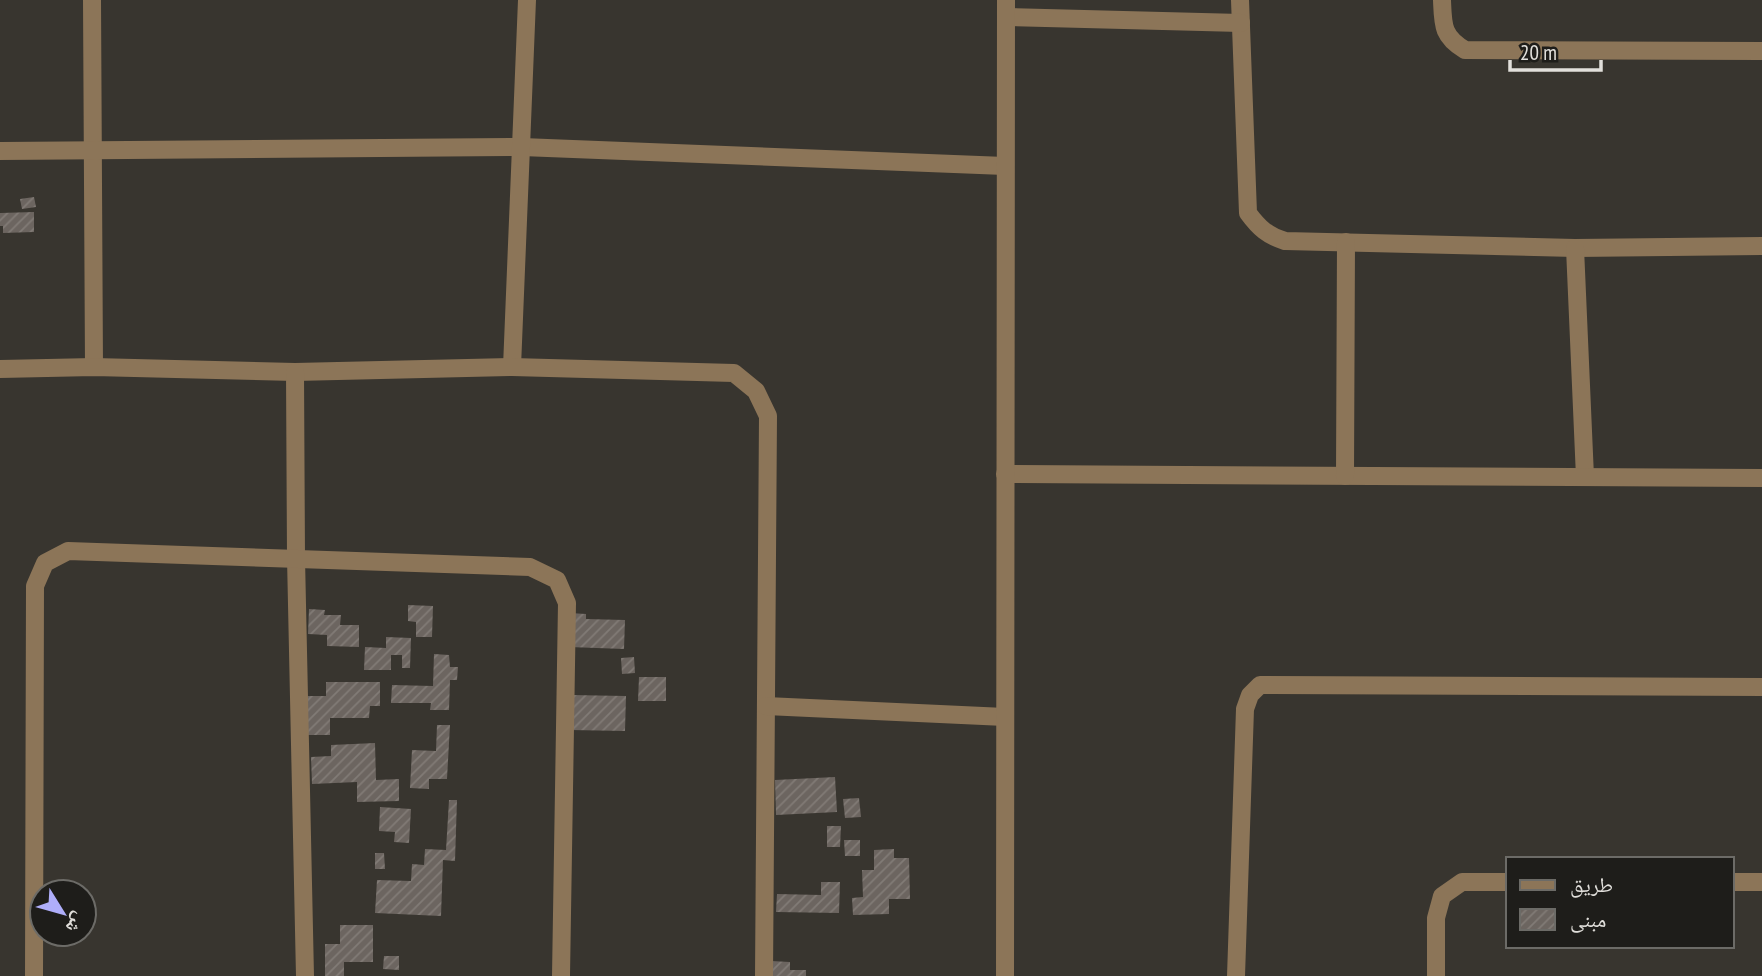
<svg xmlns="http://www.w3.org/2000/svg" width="1762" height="976" viewBox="0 0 1762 976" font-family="'PT Sans Narrow','Noto Naskh Arabic',sans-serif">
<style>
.building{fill:url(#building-hatch)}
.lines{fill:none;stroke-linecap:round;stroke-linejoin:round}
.minor{stroke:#8c7558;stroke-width:18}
</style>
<defs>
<pattern id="building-hatch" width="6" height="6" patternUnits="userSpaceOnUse" patternTransform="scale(1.75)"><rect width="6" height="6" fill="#6c6560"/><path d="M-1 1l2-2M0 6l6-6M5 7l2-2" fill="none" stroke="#817b76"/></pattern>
</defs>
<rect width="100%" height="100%" fill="#38352f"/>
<g class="building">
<path d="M34,197L36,207L22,209L20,199Z"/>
<path d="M34,212V232L3,233V226H0V213Z"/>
<path d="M408,605L433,606L432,637H416V622L408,621Z"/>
<path d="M309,609L325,610L324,615H341L340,625H359V647L327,646V635L308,634Z"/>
<path d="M570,613L586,614V619L625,620L624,649L569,647Z"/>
<path d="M386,637L411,638L410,668H402V655H391V670H364L365,647L386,648Z"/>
<path d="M434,654L449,655L450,667H458L457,680H450L449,710H430L431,703H391L392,685L433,686Z"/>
<path d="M634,657L635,673L622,674L621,658Z"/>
<path d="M639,677H666V701H638Z"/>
<path d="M326,682H380V706H370L369,718H330V735H306V696H326Z"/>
<path d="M571,695L626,696L625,731L570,730Z"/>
<path d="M437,725H450L447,779H429V789L410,788L412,750L436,751Z"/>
<path d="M375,743L376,780L399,779V801L357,802V782L312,784L311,757L331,756V745Z"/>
<path d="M835,777L837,812L776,815L775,780Z"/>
<path d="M859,798L861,817L845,818L843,799Z"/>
<path d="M449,800H457L455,861L443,860L441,916L375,913L377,880L411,881L412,864L424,865L425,849L446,850Z"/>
<path d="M380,807L411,809L409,843L394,842L395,832L379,831Z"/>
<path d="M827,826H841L840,847H827Z"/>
<path d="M844,840H860V856H845Z"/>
<path d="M894,849V858H909L910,899H889V914L853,915L852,898L863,897L862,870H874V850Z"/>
<path d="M375,853H384L385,869H375Z"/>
<path d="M821,882H840L839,913L776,912L777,894L821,895Z"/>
<path d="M340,925H373V962H344V976H325V944H340Z"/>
<path d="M384,956H399V970L383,969Z"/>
<path d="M771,961L790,962V970H806V976H771Z"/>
</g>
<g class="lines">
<g class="minor">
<path d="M92,0L94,367"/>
<path d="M1240,0L1248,213C1259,228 1268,236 1285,241L1575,248L1762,246"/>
<path d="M1442,0C1443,25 1442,36 1465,50L1762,51"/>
<path d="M1006,17L1241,23"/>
<path d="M0,151L522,147L1005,166"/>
<path d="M1575,248L1585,477"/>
<path d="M512,367L527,0"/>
<path d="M0,369L94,367L295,372L512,367L734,373L756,391L768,416L764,976"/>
<path d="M295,372L296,558L305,976"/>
<path d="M1005,474L1762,478"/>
<path d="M1345,476L1346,242"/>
<path d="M766,706L1005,717"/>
<path d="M1732,882H1762"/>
<path d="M34,976L35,586L45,563L68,551L530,567L557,580L567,603L561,976"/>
<path d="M1005,976L1006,0"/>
<path d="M1236,976L1245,709L1250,695L1260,685L1762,687"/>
<path d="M1436,976V918L1442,896L1462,882H1508"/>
</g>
</g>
<rect x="1506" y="857" width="228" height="91" fill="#1e1d1a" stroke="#6c6b67" stroke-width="2"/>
<rect x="1520" y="880" width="35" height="10" fill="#8c7558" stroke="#6c6b67" stroke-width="2"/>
<text x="1570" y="892" font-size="21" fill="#e1dfdb">طريق</text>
<rect x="1520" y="909" width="35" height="21" fill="url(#building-hatch)" stroke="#6c6b67" stroke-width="2"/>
<text x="1570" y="927" font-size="21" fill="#e1dfdb">مبنى</text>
<g transform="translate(63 913) rotate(127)"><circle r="33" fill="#1e1d1a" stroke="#6c6b67" stroke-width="2"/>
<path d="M0-5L12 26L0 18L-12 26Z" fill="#afaefa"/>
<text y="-10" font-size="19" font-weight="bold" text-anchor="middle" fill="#e1dfdb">ش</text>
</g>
<path d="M1510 60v10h91v-10" fill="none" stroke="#e1dfdb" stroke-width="3.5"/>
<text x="1520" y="60" font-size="21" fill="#e1dfdb" stroke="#1e1d1a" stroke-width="5" paint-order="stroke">20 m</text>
</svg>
